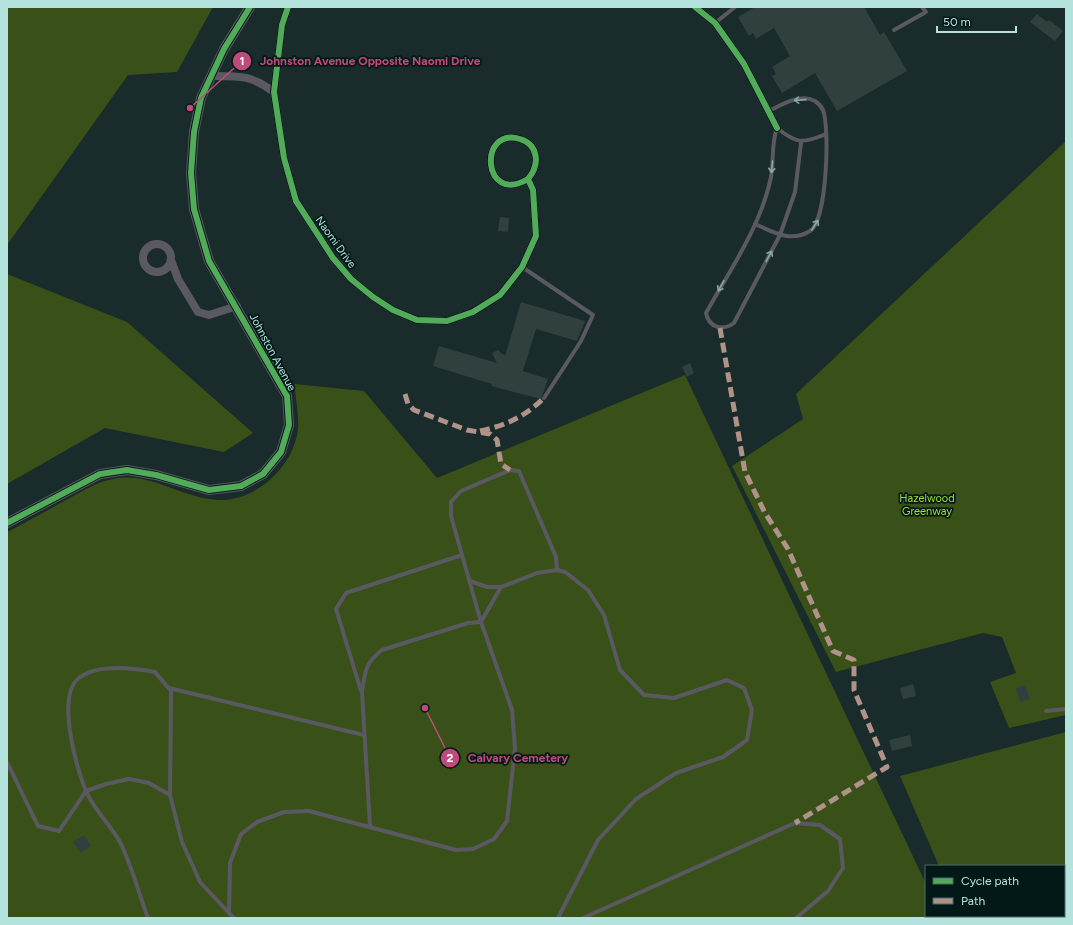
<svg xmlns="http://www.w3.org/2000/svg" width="1073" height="925" viewBox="0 0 1073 925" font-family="Figtree,sans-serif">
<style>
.green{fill:#3a5019}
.building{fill:#30403f}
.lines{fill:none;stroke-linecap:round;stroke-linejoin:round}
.service{stroke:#5a5961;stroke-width:4}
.minor{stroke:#5a5961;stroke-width:8}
.tertiary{stroke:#5a5961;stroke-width:10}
.quiet{stroke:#af9288;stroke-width:5;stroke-dasharray:10 5;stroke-linecap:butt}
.cycleway-casing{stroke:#031917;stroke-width:8}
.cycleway{stroke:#51ab58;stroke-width:6}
.oneway{stroke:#8ca5a5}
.labels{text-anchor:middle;stroke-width:3.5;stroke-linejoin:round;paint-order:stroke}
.street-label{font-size:11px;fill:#b4e3dd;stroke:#031917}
.park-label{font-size:11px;fill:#a5dd31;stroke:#031917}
.leader{fill:none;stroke:#be4b7c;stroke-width:1.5}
.callout-dot{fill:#be4b7c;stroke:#031917;stroke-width:1.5}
.mark-label{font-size:12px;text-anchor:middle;font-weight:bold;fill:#fff}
.callout-label{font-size:12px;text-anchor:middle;font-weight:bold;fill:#be4b7c;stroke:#031917;stroke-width:3.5;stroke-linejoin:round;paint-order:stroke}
</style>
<rect width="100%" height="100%" fill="#192b2a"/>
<g class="green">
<path d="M7,7H213L177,72L128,75L7,245Z"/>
<path d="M1066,141V715L1009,728L990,682L1016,673L1002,637L983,633L836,672L732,466L803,419L796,394Z"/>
<path d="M7,274L127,322L253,433L224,452L105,428L7,484Z"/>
<path d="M685,375L926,884V916H941L942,918H7V532C27,522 46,511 66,500C81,492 96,482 113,479C150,471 182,499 219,500C257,501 294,466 298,429C299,414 296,399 294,384L364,391L437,478Z"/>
<path d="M1066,732V918H961L960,916H1064V866H939L900,776Z"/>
</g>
<g class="building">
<path d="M755,7H864L880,35L884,32L907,71L837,111L815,73L782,93L772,76L776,74L772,67L790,56L774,28L756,39L753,33L749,36L738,17Z"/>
<path d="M1037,14L1047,22L1049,20L1063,31L1055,41L1030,22Z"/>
<path d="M500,217L509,218L508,232L498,231Z"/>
<path d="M521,302L585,321L577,341L536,329L523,371L548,379L541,399L491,386L492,384L433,366L439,346L497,363L492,353L498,350L505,356Z"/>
<path d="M690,363L694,373L687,377L682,367Z"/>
<path d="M913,684L916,696L903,699L900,688Z"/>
<path d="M1025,685L1030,699L1020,702L1016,688Z"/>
<path d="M910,735L912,746L892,751L889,740Z"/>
<path d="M84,835L91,846L81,853L73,842Z"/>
</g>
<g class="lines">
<g class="service">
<path d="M715,23L735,7"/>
<path d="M894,30L926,12L922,7"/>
<path d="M801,143L795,192L780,235L734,323C723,331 709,328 706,313C730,270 761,226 771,177C774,161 771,144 777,128C797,144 802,144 826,134"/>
<path d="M755,224C773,232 791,243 810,231C827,221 830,128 823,110C821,106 818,103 815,101C800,93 781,105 769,111"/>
<path d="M522,267L593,315L581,341L544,398"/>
<path d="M470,581L487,587H501"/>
<path d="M169,688L364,735"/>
<path d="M361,691L336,609L346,593L462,555"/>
<path d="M1046,711L1066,709"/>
<path d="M7,762L38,826L59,831L86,791L106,784L129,779L149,783L170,795"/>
<path d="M370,826L362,692C365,672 365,663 382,650L468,623L481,622L451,516V502L461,491L510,470L519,471L556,557L557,570"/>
<path d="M229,913L234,918"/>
<path d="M148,918C139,894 132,867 121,844C111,825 94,810 86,791C76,768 56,695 79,678C98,663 134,668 155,672L171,691L170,795L182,842L200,882L229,913L230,863L241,834L257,822L284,812L309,811L456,850L473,849L494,839L507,821L515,748L512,710L481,622L501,587L537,573L557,570L565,572L588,590L604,615L620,670L644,695L674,698L727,680L744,688L752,710L747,740L723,757L676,773L636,799L598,840L558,918"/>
<path d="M583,918L795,823L820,825L840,839L843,868L828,891L796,918"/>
</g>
<g class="minor">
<path d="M288,7L282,25L274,92L284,158L296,201L333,258L351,279L373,297L393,310L417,320L447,321L473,312L500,295L522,267L536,236L533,190L528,179C540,165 539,145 520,139C478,126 482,206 528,179"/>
<path d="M695,7L715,23L744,64L777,128"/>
<path d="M211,76C238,76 252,75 274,92"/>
<circle cx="157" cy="258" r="14"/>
<path d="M171,260L178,279L198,312L209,315L237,306"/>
</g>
<path class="tertiary" d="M7,523L100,474L127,470L156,475L209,490L241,486L263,474L281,452L289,425L287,396L209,261L194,209L191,173L194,132L201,98L224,49L250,7"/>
<g class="quiet">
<path d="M720,328L745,472L765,513L788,549L833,651L854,660V690L887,767L795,823"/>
<path d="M405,394L408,404L414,410L467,430L490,434L497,440L501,464L510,470"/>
<path d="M480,431C507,425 524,417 544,398"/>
</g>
<defs>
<g id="cycleway">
<path d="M288,7L282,25L274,92L284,158L296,201L333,258L351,279L373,297L393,310L417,320L447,321L473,312L500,295L522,267L536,236L533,190L528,179C540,165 539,145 520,139C478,126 482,206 528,179"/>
<path d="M695,7L715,23L744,64L777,128"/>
<path d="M7,523L100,474L127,470L156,475L209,490L241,486L263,474L281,452L289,425L287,396L209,261L194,209L191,173L194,132L201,98L224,49L250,7"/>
</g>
</defs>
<use href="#cycleway" class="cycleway-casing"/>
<use href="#cycleway" class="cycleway"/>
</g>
<defs><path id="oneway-shaft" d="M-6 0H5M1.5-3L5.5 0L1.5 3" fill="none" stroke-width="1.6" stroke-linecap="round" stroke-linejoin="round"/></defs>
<g class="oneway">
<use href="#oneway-shaft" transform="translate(800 100) rotate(176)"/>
<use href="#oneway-shaft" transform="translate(772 167) rotate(95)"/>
<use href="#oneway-shaft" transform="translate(815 225) rotate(-57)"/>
<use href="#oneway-shaft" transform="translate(769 256) rotate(-62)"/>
<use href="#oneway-shaft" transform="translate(721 286) rotate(119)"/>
</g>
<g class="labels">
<g class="street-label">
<text transform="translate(336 242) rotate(54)" y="4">Naomi Drive</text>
<text transform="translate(273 352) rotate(62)" y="4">Johnston Avenue</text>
</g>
<g class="park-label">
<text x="927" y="502">Hazelwood<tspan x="927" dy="13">Greenway</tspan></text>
</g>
</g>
<path class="leader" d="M190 108L242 61M425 708L450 758"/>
<g class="callout-dot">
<circle cx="190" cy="108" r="4"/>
<circle cx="425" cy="708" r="4"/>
<circle cx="242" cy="61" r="10"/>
<circle cx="450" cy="758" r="10"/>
</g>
<g class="mark-label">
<text x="242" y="65">1</text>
<text x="450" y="762">2</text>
</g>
<g class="callout-label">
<text x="370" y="65">Johnston Avenue Opposite Naomi Drive</text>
<text x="518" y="762">Calvary Cemetery</text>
</g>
<rect width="1073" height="925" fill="none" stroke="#b4e3dd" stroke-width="16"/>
<rect x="925" y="865" width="140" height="52" fill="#031917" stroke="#4a6a66"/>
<rect x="933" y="878" width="20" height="6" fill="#51ab58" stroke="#4a6a66"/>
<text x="961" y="885" font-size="12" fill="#b4e3dd">Cycle path</text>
<rect x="933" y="898" width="20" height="6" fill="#af9288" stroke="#4a6a66"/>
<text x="961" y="905" font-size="12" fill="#b4e3dd">Path</text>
<path d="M937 26v6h79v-6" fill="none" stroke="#b4e3dd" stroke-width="2"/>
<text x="943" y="26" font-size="12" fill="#b4e3dd" stroke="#031917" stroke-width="3" paint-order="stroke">50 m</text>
</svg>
